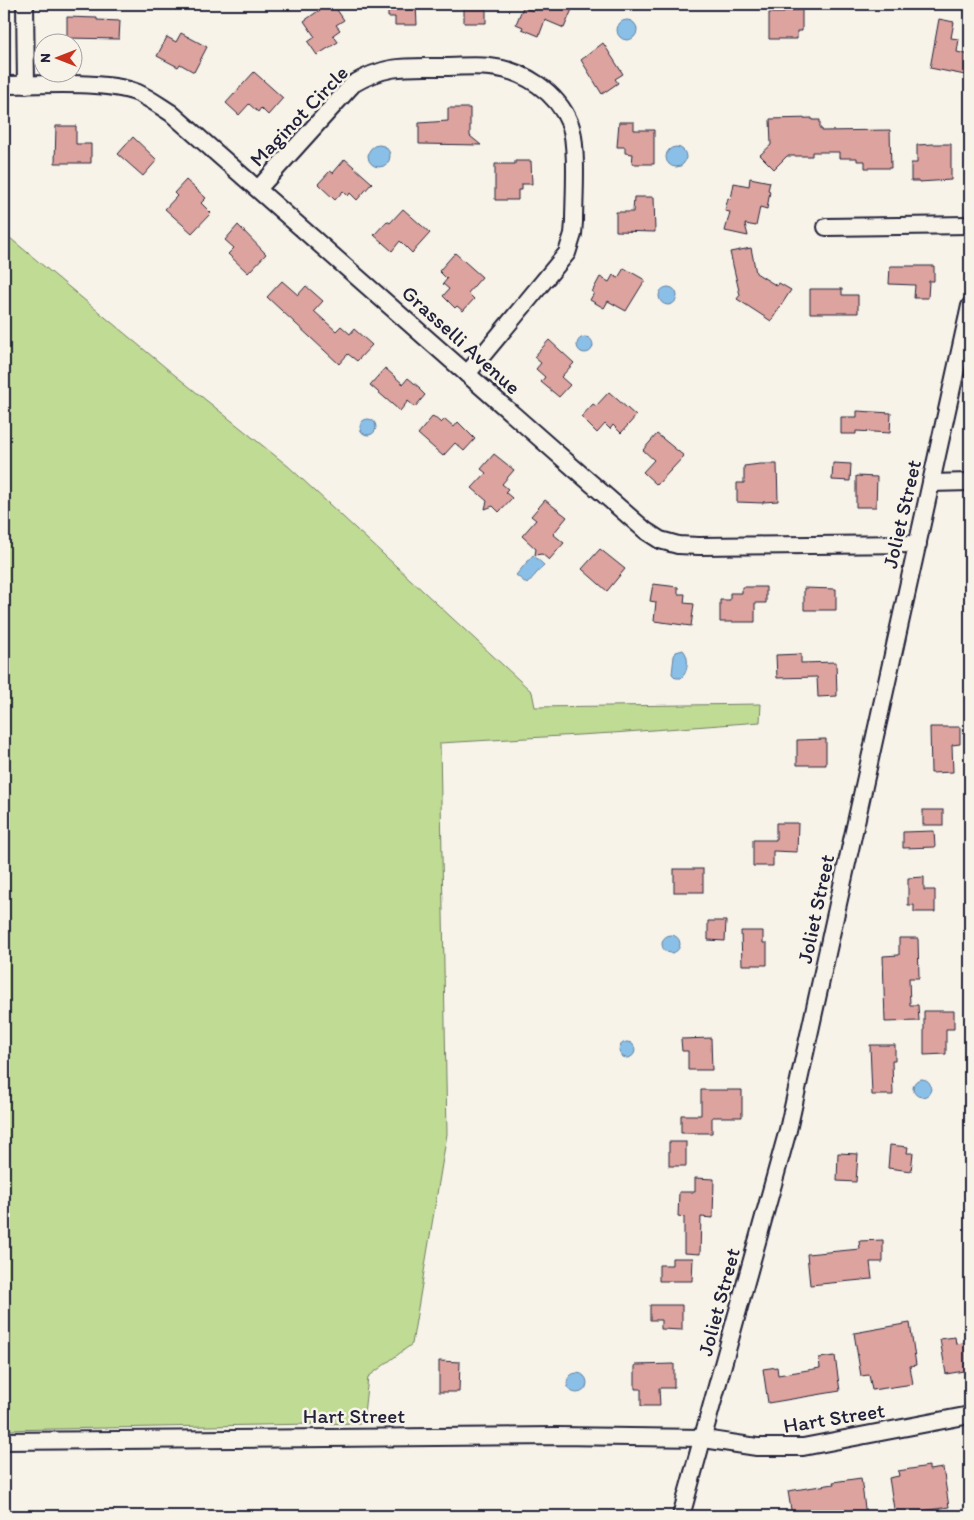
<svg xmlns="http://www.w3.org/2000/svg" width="974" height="1520" viewBox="0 0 974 1520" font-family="Itim,sans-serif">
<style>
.green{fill:#c0db93;stroke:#717e67}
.water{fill:#8abfe7;stroke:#6080a2}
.building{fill:#dda39e;stroke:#22223b}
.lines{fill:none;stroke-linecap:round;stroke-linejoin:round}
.minor-casing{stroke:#22223b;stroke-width:20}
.minor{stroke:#f7f3e8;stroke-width:16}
.labels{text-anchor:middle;stroke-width:5;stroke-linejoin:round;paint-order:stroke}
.street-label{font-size:21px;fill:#22223b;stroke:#f7f3e8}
</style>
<rect width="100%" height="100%" fill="#f7f3e8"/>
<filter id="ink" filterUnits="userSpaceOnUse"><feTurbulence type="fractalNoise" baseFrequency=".02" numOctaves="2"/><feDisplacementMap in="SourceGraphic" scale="10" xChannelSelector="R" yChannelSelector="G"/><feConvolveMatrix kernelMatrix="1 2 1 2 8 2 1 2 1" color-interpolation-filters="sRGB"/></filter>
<g filter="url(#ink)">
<path class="green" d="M4,233L171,372L288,466L532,692L535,707L761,704L760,722L613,733L440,743L447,1134L412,1344L368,1377L363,1423L4,1430Z"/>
<g class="water">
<circle cx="627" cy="30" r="10"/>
<circle cx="379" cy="156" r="11"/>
<circle cx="676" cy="157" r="10"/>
<circle cx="668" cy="296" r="9"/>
<circle cx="585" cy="345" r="8"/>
<circle cx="368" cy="427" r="8"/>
<path d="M533,555L544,565L527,584L516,575Z"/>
<path d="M683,650C690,657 688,673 681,678H676L672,674L674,656L676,652Z"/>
<circle cx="671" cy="944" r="9"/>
<circle cx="627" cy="1050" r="8"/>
<circle cx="922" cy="1088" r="9"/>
<circle cx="577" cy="1383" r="10"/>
</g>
<g class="building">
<path d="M328,4H333L344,20L336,25L340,30L333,35L338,42L317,55L308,42L315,37L304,21Z"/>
<path d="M388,4H416L417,25H395V17H388Z"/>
<path d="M464,4L486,5V23H464Z"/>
<path d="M535,4H566L573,7L564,28L545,20L539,36L522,29L523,27L516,24L523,7L533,11Z"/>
<path d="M802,10V31H797V39H769V13H784V11Z"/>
<path d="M67,17L97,18V20L120,21L119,39L67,38Z"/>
<path d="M939,19L954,22L951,38L959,39L957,52L970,55V76L930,68Z"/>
<path d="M181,33L207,47L194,72L180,64L178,67L157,56L167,37L176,42Z"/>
<path d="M603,43L623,74L615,79L618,83L602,94L581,60Z"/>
<path d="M254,72L283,98L268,115L261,108L258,112L249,104L239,115L226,103Z"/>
<path d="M448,108H470V136L481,145L419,144V123L448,121Z"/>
<path d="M812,118V120H820V129H822V131L890,130L891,168H865V161H857V158H839V152H812V156H787L774,169L760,155L771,145L770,119Z"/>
<path d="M619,122H634V130H654V164H632L633,154L625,153V147H617Z"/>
<path d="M56,126H76V144H91V163H55Z"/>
<path d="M133,137L157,160L143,176L118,154Z"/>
<path d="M934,144H951V180L919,182V181H911V163H917V145Z"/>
<path d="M345,159L372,183L357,200L350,193L348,196L343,191L335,200L318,184L330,171L333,173Z"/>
<path d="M515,161H531L532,184H522V190H518V200H495V164H515Z"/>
<path d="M750,178L770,182L768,190L770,191L767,209L760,207L756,226L745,224L748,236L725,231L730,212L725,211L728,198L731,199L734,183L749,186Z"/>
<path d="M186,180L206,198L201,203L211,213L192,233L165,209L177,196L174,193Z"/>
<path d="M634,197H654L655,232L616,231V212H633Z"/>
<path d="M403,209L430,233L412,253L400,241L392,251L374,235L387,221L390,223Z"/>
<path d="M238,225L266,254L248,273L228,254L234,248L225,240Z"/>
<path d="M751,248L756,273L777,286L779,283L791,290L771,321L737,299L740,295L730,252Z"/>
<path d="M455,253L482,277L468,293L474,299L463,311L457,306L455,308L443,296L449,289L443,284L447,279L439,271Z"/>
<path d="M890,266H934V281H929L928,298H914L915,285L889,284Z"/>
<path d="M624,268L645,280L626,311L608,301L604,308L590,300L594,293L592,292L600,277L609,282L613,275L618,278Z"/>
<path d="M282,281L298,295L306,286L323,301L314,311L336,331L341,326L350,334L354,329L372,345L357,361L348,354L339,364L267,297Z"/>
<path d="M810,289H842V295H858V313H810Z"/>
<path d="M549,340L574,363L561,377L570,385L559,397L541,382L545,377L536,369L541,363L534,357Z"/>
<path d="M385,368L403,384L408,378L420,388L419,389L425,395L415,407L408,401L400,411L370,385Z"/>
<path d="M609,392L636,416L621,433L613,425L610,429L605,424L597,433L581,417L593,404L596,406Z"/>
<path d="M857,411L891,413L890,433L856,431V434H841V417H857Z"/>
<path d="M433,416L441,423L445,419L454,427L458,422L475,439L464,451L455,443L443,456L418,434Z"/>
<path d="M657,434L684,456L657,485L643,472L654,460L643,450Z"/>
<path d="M494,454L514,470L502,484L508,489L505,492L512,498L499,512L493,506L485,509L487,501L472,488L486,473L481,469Z"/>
<path d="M833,463L851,464L850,481L832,480Z"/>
<path d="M760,464H777L778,501L763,502V503L737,502V483H744V466Z"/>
<path d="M856,476L877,477L876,507H856Z"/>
<path d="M545,500L567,517L553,534L564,543L549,560L542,554L535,555L536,549L522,536L536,520L531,516Z"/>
<path d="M600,549L625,569L607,591L582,569Z"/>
<path d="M653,584L678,587V594H685L684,603L694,604L691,626L654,621L656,602L650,601Z"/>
<path d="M742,587H766V603H755V622H720V600H730V593H742Z"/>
<path d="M804,588L836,589V610H804Z"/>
<path d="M801,654V663L836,662L837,696L818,697L817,677L777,678L776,655Z"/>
<path d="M930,727H960V744L952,745L953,772L931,773Z"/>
<path d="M826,739V765H797V740Z"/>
<rect x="923" y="810" width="20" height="15"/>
<path d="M776,823H798L797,852L773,851V866H753V840H776Z"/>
<path d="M934,831L935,847L903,848V832Z"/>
<rect x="674" y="869" width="29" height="23"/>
<path d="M924,877V890H935V912H914V905H908V878Z"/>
<path d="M708,921H726L725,941L708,940Z"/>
<path d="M741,931H763V943H767V965H742Z"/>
<path d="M899,938H918L919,978H909L910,1005H918L919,1021L885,1022L883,956L899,955Z"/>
<path d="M924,1011H954V1029H946V1054L924,1055Z"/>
<path d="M711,1038L712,1070H688V1051H682L681,1039Z"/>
<path d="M870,1045H895V1061H892L893,1095H872Z"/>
<path d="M701,1090H742V1117H712V1133H681V1115H701Z"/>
<rect x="669" y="1142" width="17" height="24"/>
<path d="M890,1145L908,1147L907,1153H913L911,1171L888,1168Z"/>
<path d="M838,1153L858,1154L856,1182L837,1181Z"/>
<path d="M695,1178L714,1179L713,1218L701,1217L700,1254L684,1253V1217L678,1216L679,1192H695Z"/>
<path d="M883,1240V1262H870L872,1279L810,1285L807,1254L860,1249L859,1241Z"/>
<path d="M672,1258H693L692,1281H659V1265H672Z"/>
<path d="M650,1305H682V1330L661,1329V1320H650Z"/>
<path d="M910,1323L916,1365L910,1366L913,1384L872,1390L869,1375L861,1376L854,1333Z"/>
<path d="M955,1337L956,1344L970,1342V1370L946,1374L940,1339Z"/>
<path d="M835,1356L840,1391L768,1403L763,1369L777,1367L778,1375L820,1368L819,1358Z"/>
<path d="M439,1361L460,1362L459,1392H439Z"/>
<path d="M674,1364V1388H659L660,1406H641V1389H635V1365Z"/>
<path d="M929,1466V1470L943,1468L949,1507L895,1515L889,1478L899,1476L898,1471Z"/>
<path d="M861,1478L866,1516H851L850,1511L814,1516H792L788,1491L834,1484L833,1482Z"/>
</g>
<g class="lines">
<defs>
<g id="minor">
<path d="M25,4L26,85"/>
<path d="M4,85C39,85 106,80 138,93C149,98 160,106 171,113L584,477L646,531L660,540L678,545L699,546L918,544"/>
<path d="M258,189L353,84C387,64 407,67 445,67C459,67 475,65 490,67C524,70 557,92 570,124C578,145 574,198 574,222L573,234L567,253L467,374"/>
<path d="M826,227L970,225"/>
<path d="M931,483L970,482"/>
<path d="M704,1439L757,1447H803L970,1415"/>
<path d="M4,1441L557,1436L704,1438"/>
<path d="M681,1516L788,1130L970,306"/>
</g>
</defs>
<use href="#minor" class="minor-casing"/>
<use href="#minor" class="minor"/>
</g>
</g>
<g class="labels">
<g class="street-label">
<text transform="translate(299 116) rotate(-46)" y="7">Maginot Circle</text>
<text transform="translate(461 340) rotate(42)" y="7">Grasselli Avenue</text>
<text transform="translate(902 514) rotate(-77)" y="7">Joliet Street</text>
<text transform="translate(816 909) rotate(-78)" y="7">Joliet Street</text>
<text transform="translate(719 1302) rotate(-75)" y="7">Joliet Street</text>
<text x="354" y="1423">Hart Street</text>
<text transform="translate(834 1418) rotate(-9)" y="7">Hart Street</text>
</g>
</g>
<rect width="974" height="1520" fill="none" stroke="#f7f3e8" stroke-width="20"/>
<rect x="10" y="10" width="954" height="1500" fill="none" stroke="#22223b" stroke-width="2" filter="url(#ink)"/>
<g transform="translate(58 58) rotate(270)"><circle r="24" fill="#f7f3e8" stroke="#a29fa3"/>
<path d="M0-4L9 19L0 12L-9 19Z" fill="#c8321e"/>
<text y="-8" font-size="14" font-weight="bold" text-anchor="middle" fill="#22223b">N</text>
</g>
</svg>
